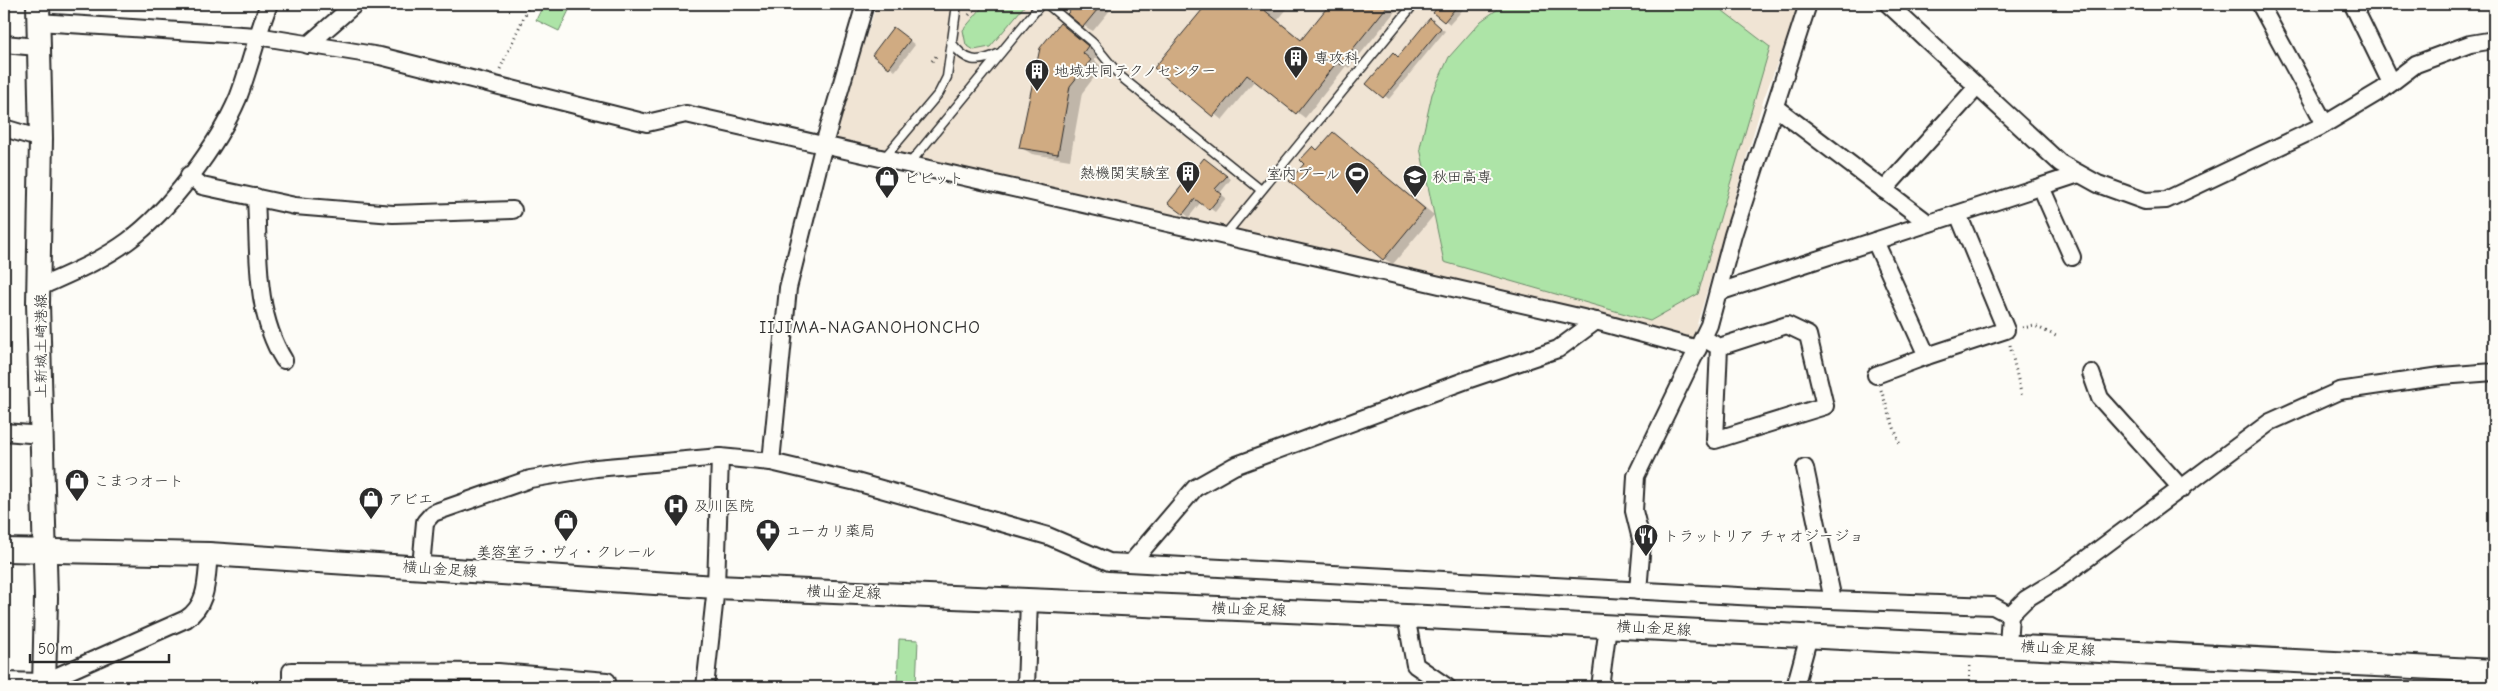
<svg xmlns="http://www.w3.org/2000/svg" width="2498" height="691" viewBox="0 0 2498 691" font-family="'Comic Neue','Klee One',sans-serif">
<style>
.built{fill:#f0e4d4}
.green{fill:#ade4a7;stroke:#6c8869}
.shadow{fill:#0003}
.building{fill:#d0ab82;stroke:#2b2b2b}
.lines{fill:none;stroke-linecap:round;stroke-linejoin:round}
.lane-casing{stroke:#2b2b2b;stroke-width:11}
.street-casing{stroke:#2b2b2b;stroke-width:20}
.secondary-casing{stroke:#2b2b2b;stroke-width:26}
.path{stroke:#2b2b2b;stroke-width:3;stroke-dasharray:1 4;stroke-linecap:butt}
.lane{stroke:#fdfcf7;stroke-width:8}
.street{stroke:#fdfcf7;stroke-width:16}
.secondary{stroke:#fdfcf7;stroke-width:22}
.labels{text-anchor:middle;stroke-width:4;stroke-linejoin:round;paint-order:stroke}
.poi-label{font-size:15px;fill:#2b2b2b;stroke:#fdfcf7;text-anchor:start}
.street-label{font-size:15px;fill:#2b2b2b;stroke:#fdfcf7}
.quarter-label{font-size:18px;letter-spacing:1px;fill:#2b2b2b;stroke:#fdfcf7}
</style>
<rect width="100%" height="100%" fill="#fdfcf7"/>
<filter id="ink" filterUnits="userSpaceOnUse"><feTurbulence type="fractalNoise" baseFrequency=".02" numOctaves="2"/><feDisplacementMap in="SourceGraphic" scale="10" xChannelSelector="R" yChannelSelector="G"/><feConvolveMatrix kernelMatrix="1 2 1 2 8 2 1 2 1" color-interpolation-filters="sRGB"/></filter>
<g filter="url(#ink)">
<path class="built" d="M877,4H1800L1764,98L1693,338L1361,257L831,140Z"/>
<g class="green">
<path d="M544,4H572L559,31L536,20Z"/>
<path d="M985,4H1026L990,47L974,50L966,45L963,30Z"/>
<path d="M1505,4H1714L1770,47L1698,294L1650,321L1444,262L1420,148L1432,94L1449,57L1481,21Z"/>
<path d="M899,639L918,640L916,685L897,684Z"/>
</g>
<g class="shadow">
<path d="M1074,4H1115L1093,31L1084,26Z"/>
<path d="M1209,4H1291L1278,20L1302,40L1331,4H1401L1349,68L1346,66L1305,118L1255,80L1222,120L1156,68Z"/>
<path d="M1442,4H1468L1450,24L1435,13Z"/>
<path d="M1434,23L1445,31L1389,99L1368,84L1393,54L1399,58Z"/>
<path d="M1061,24L1073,31L1099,54L1094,60L1102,67L1082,93L1070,160L1032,154L1020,147Z"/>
<path d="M899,32L915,45L895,71L890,67Z"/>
<path d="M1333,133L1434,215L1393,264L1384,259L1306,163L1313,147L1318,151Z"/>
<path d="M1205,159L1231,179L1220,193L1226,198L1215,212L1201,202L1189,217L1170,203Z"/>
</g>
<g class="building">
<path d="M1076,4H1102L1083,27L1067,14Z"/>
<path d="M1207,4H1257L1301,40L1330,4H1389L1340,65L1337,62L1296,114L1247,75L1213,117L1154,68Z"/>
<path d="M1440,4H1459L1444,22L1433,13Z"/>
<path d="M1430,18L1441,28L1383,98L1366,84L1393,52L1398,57Z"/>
<path d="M1060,23L1088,46L1083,53L1091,60L1070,86L1058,154L1019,148L1040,48Z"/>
<path d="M893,27L910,40L889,68L872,55Z"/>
<path d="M1333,132L1425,209L1383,260L1289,181L1304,164L1300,160L1313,146L1317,150Z"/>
<path d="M1204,158L1227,176L1215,189L1222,194L1209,210L1195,199L1183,214L1168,203Z"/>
</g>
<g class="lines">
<defs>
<g id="lane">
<path d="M1047,4L1093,43L1120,76L1261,190"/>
<path d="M951,42C966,63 977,64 1000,53"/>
<path d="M885,157L939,93L947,77L957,4"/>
<path d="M910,163L1041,4"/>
<path d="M1225,235L1414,4"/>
</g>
<g id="street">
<path d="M1888,4L2060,163L2098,184L2145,201L2166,200L2320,127L2382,90L2416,64L2470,44L2494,40"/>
<path d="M2353,5L2391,83"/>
<path d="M2262,8L2325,124"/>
<path d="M38,22L257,36L380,56L647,123L686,114L1340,262L1596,321L1698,349"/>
<path d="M4,44L37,47"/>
<path d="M308,45L355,4"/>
<path d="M1775,107L1928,223"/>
<path d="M4,128L41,139"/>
<path d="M189,175L202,186L295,206L393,214L513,210"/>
<path d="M2041,187L2072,257"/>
<path d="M1884,190L1977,87"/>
<path d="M256,197C259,252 254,312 284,360"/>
<path d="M1875,241L1927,356L2006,330L1958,214"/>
<path d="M40,287C71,273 101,261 128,241C169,211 218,145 238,98C250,67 257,34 269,4"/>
<path d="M1719,292L2079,174"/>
<path d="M1703,338L1719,347L1715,440L1825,406L1808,335L1787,325L1719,347"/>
<path d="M2091,373L2100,398L2182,489"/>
<path d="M1876,375L1927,356"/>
<path d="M4,432L42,435"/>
<path d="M771,462L788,288L824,144L865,4"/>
<path d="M1805,468L1833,600"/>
<path d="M1131,563L1195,488L1234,466L1464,381L1558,349L1596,321"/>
<path d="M421,567L425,522L433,513L530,479L596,468L720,457L771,462L856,482L1048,536L1109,562L1775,598L1993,606L2010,615"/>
<path d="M1638,591L1642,543L1634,511L1636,476L1709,325L1733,235L1808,4"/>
<path d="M1406,616L1415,665L1447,687"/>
<path d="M2008,646L2010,615L2026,599L2062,577L2270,422L2339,391L2441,376L2494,372"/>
<path d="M4,681L44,682L186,619C209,604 206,578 209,554"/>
<path d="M291,687V671L498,672L607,681L606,687"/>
<path d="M705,687L716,587L720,457"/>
<path d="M1026,687L1029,600"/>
<path d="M1600,687L1608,626"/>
<path d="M1795,687L1809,636"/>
</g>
<g id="secondary">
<path d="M38,4L41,139L38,303L46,598L44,687"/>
<path d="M4,550L209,554L716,587L1406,616L2494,671"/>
</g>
</defs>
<use href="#lane" class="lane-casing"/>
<use href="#street" class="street-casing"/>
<use href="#secondary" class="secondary-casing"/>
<g class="path">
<path d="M969,15L978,4"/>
<path d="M932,61L937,55"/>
<path d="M500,69L530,4"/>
<path d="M2022,328L2035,326L2056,336"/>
<path d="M2010,345L2022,397"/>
<path d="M1881,390L1900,445"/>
<path d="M1969,687L1970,665"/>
</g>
<use href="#lane" class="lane"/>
<use href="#street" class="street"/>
<use href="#secondary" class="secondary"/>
</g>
</g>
<defs>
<symbol id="building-pin" viewBox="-11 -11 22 30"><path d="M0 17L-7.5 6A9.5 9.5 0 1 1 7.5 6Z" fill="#2b2b2b" stroke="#fdfcf7"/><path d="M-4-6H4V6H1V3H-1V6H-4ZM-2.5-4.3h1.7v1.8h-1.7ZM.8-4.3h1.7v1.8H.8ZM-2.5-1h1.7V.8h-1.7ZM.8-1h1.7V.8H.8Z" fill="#fff"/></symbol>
<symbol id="stadium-pin" viewBox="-11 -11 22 30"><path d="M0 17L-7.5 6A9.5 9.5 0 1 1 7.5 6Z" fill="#2b2b2b" stroke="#fdfcf7"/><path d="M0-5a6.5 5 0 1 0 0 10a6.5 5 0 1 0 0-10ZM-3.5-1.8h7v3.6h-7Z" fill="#fff"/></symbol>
<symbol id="university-pin" viewBox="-11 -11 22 30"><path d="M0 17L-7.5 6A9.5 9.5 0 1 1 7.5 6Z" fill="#2b2b2b" stroke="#fdfcf7"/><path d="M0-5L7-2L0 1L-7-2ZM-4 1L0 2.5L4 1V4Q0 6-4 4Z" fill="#fff"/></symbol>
<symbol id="shop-pin" viewBox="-11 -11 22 30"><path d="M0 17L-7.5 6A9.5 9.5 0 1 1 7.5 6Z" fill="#2b2b2b" stroke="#fdfcf7"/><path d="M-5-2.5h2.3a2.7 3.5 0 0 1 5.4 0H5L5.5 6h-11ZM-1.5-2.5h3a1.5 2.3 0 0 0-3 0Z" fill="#fff"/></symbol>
<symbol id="hospital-pin" viewBox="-11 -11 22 30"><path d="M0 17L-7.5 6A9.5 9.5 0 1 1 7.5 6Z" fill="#2b2b2b" stroke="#fdfcf7"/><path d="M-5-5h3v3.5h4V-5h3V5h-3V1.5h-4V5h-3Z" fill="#fff"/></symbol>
<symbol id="pharmacy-pin" viewBox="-11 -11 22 30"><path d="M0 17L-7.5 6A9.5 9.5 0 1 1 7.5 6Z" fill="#2b2b2b" stroke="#fdfcf7"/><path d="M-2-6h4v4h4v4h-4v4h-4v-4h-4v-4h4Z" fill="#fff"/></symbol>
<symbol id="restaurant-pin" viewBox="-11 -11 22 30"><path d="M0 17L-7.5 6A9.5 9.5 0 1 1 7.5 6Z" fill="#2b2b2b" stroke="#fdfcf7"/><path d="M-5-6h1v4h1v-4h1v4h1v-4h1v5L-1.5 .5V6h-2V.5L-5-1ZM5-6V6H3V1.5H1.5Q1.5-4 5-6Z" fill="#fff"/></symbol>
</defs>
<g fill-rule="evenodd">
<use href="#building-pin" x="1282" y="44" width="28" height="38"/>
<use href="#building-pin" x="1023" y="57" width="28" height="38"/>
<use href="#building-pin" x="1174" y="159" width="28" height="38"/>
<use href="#stadium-pin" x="1343" y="160" width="28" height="38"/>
<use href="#university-pin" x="1401" y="163" width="28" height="38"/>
<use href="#shop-pin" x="873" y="164" width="28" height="38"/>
<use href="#shop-pin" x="63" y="467" width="28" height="38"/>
<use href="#shop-pin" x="357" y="485" width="28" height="38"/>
<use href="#hospital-pin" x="662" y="492" width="28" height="38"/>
<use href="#shop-pin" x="552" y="507" width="28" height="38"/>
<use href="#pharmacy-pin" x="754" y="517" width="28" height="38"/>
<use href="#restaurant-pin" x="1632" y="522" width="28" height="38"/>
</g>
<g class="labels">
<g class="poi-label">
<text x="1314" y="63">専攻科</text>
<text x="1054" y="76">地域共同テクノセンター</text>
<text x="1170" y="178" text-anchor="end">熱機関実験室</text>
<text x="1340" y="179" text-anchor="end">室内プール</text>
<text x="1432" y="182">秋田高専</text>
<text x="904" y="183">ビビット</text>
<text x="94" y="486">こまつオート</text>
<text x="388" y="504">アビエ</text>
<text x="694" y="511">及川医院</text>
<text x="786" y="536">ユーカリ薬局</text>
<text x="1664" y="541">トラットリア チャオジージョ</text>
<text x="566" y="557" text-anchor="middle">美容室ラ・ヴィ・クレール</text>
</g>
<g class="street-label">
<text transform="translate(41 346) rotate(-90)" y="5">上新城土崎港線</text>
<text transform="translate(440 569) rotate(4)" y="5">横山金足線</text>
<text transform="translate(844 592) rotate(2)" y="5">横山金足線</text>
<text transform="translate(1249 609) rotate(2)" y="5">横山金足線</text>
<text transform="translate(1654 628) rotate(3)" y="5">横山金足線</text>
<text transform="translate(2058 648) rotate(3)" y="5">横山金足線</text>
</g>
<g class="quarter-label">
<text x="870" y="333">IIJIMA-NAGANOHONCHO</text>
</g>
</g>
<rect width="2498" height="691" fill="none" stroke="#fdfcf7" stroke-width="20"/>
<rect x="10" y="10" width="2478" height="671" fill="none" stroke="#2b2b2b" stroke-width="2" filter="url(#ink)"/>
<path d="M30 654v8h139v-8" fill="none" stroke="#2b2b2b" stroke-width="2.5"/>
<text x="38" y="654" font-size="15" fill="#2b2b2b" stroke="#fdfcf7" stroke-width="4" paint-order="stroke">50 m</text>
</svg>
